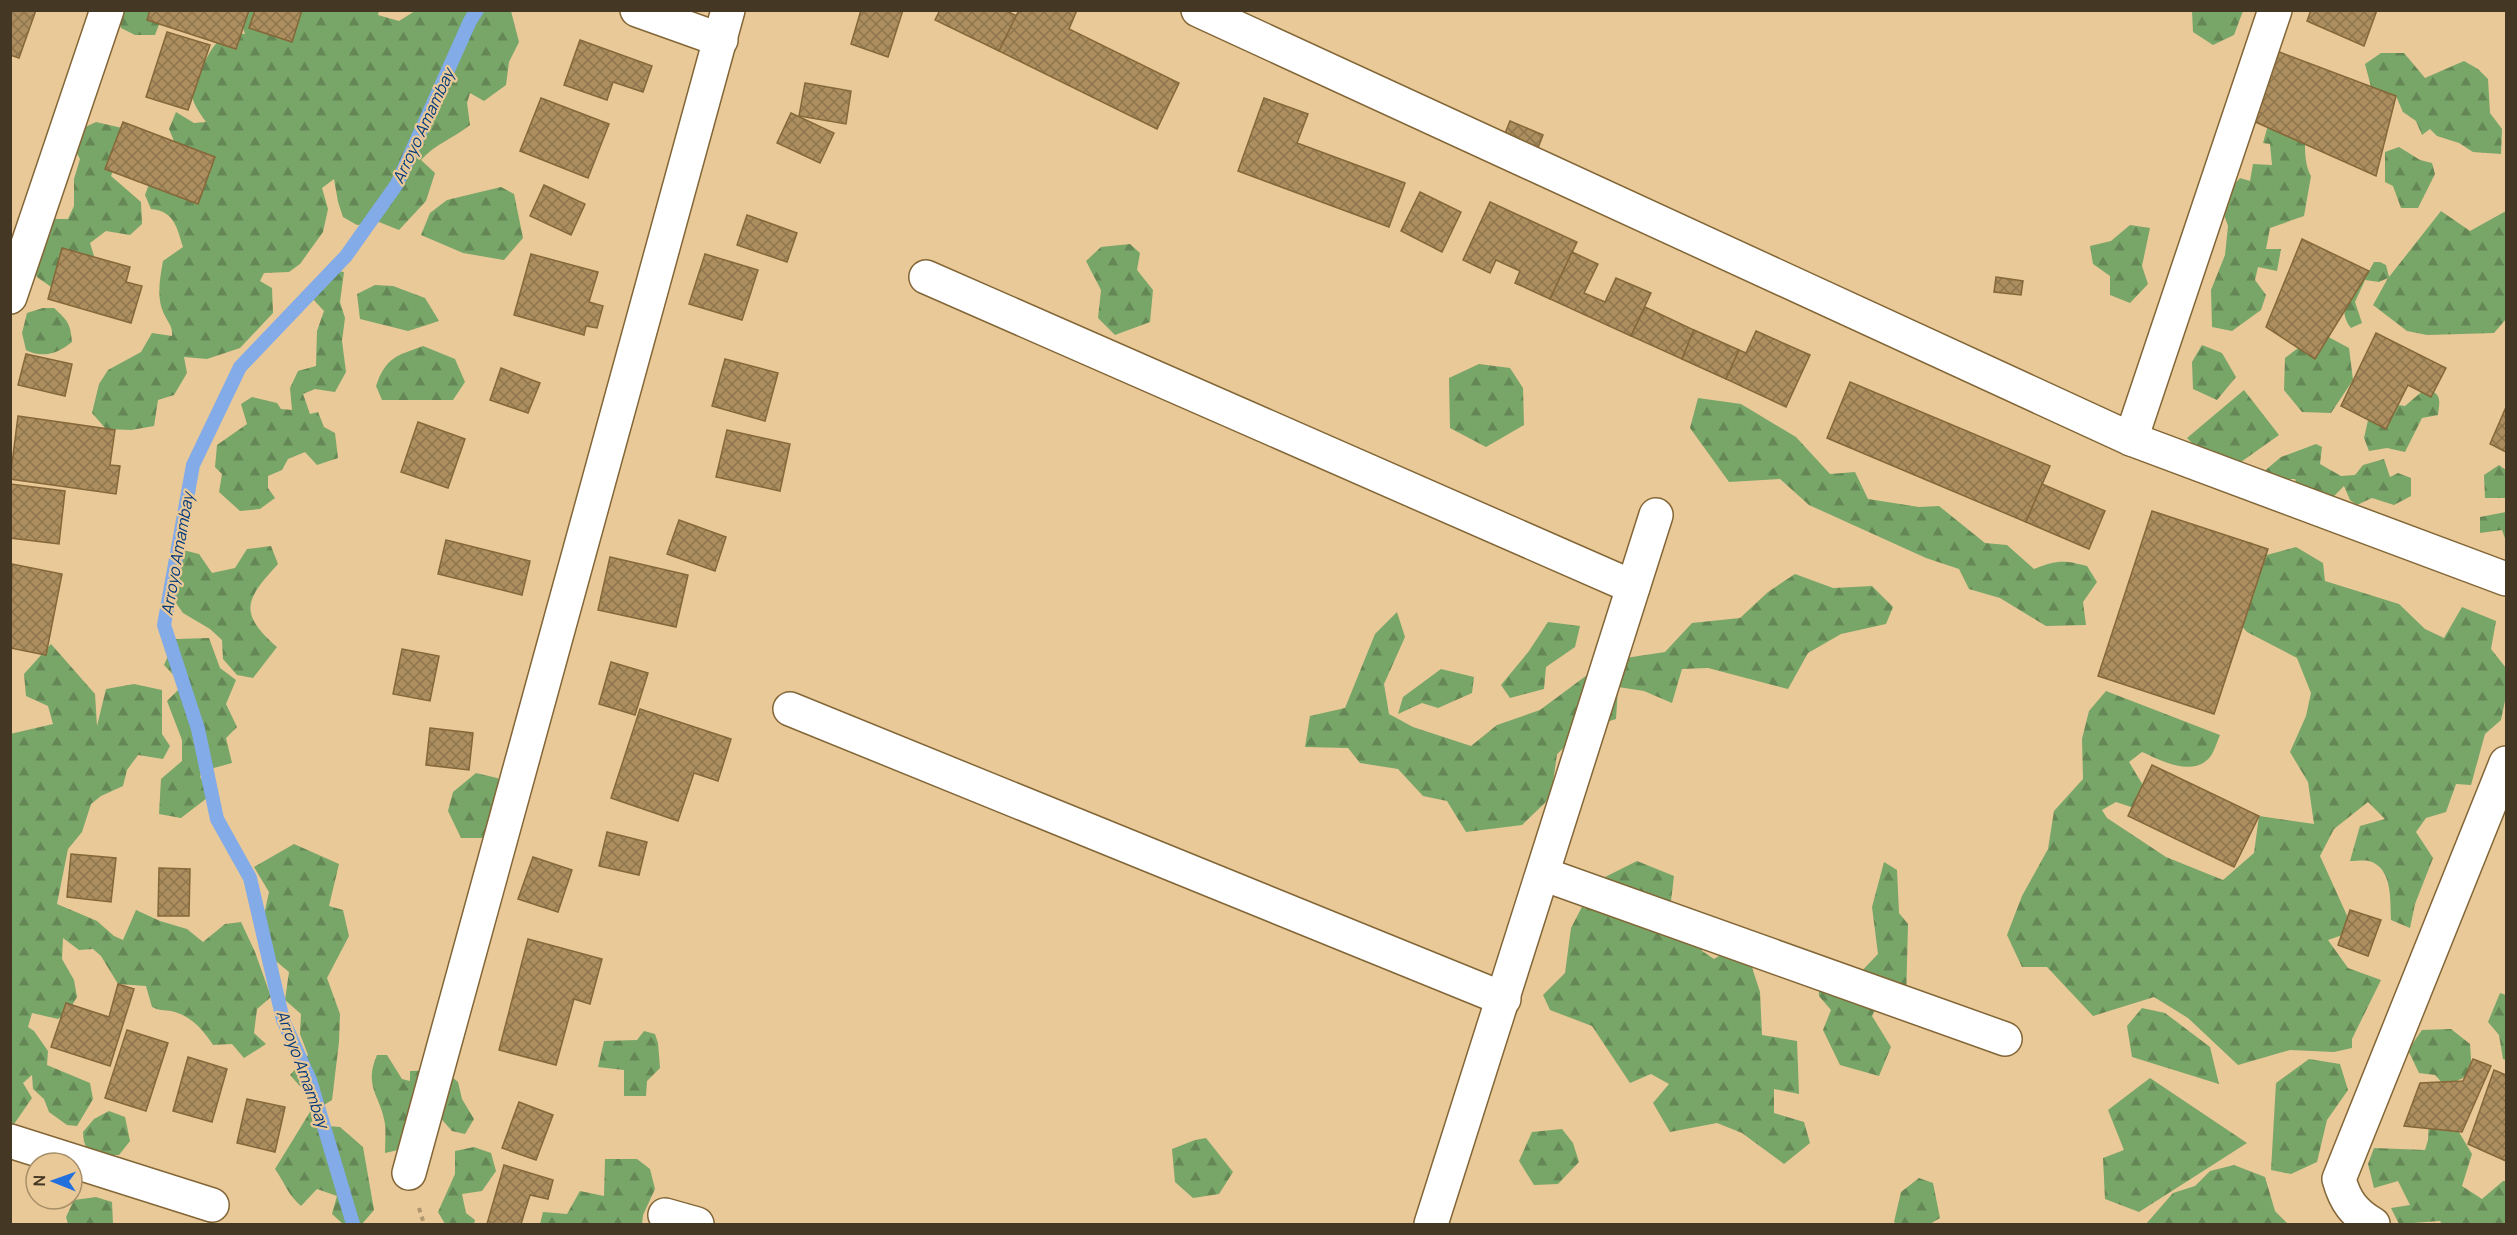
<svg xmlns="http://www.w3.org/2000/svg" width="2517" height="1235" viewBox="0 0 2517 1235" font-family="Manrope,sans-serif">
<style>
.forest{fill:url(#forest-firs)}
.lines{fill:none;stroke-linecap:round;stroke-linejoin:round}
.stream{stroke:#82abe8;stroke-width:14}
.building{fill:url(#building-cross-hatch);stroke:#856839;stroke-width:1.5}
.minor-casing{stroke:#836637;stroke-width:36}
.path{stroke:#b09770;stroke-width:4;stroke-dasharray:4.5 4.5;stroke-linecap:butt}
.minor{stroke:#fff;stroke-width:33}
.labels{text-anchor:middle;stroke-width:4.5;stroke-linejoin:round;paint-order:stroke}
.water-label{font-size:16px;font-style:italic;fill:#02397e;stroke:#e9c998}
</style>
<defs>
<pattern id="forest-firs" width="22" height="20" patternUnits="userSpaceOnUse" patternTransform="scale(1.5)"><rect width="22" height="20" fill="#78a568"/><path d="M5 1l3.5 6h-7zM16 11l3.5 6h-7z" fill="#648755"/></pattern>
<pattern id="building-cross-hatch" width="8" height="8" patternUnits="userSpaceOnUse" patternTransform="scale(1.5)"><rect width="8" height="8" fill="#ad8e5f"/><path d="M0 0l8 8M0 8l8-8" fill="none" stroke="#8e754e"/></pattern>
</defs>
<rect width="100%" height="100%" fill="#e9c998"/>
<g class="forest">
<path d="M116,11H164L155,35H135L121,28Z"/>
<path d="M226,11H379L378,15L399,21L415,11H511L519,42L509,62L506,85L484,101L470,93L467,103L470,125C454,138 435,144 421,160L435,173L426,201L399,230L379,222L357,225L343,217L338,202L334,179L322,188L328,209L323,232L300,264L289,272L264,273L260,281L272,288L273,313L240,348L207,359L184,357L187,373L174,395L158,400L154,426L131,430L106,429L92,413L99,384L108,370L141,352L152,333L172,336C173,326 168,323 164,314C156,298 160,278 163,261L183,247C177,227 174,211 151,209L145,195L154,170L182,160L169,129L176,112L194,123L206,122C198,111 190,100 192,87C193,81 198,74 201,69C212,48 218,31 245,34L240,19Z"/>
<path d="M2192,11V10L2243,11L2234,35L2213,45L2193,32Z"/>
<path d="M2381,53H2404L2425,78L2464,61L2478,69L2488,79L2490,113L2502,129L2501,154L2473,152L2459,143L2437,136L2430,129L2422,135L2416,121L2403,112L2396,96L2374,98L2365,64Z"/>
<path d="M2270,118L2305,133C2305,147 2304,164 2311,176L2304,216L2270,228L2266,249H2281L2277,271L2258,267L2255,280L2266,295L2261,310L2232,331L2212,327L2211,290L2225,255L2228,226L2219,201L2240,178L2250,181L2253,164L2272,165L2270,144L2263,143Z"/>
<path d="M96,122L131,130L111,176L141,202L142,224L130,235L106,231L90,243L94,256L93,267L54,289L37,277L27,256L43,219H68L74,206V179L80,159L73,146L79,130Z"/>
<path d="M2399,147L2420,160L2432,163L2435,174L2418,208H2401L2393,186L2385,182V152Z"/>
<path d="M501,187L514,194L523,238L504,260L463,253L421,235L430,213L447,200Z"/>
<path d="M2441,211L2470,231L2506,211V319L2494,333L2427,335L2407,331L2373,305L2388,278L2379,282L2365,280L2355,302L2362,323L2351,328C2338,312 2346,294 2352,276L2369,271L2374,262H2380L2386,265L2389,277Z"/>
<path d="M2130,225L2150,228L2142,266L2148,284L2130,303L2110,295V276L2093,264L2090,246L2111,241Z"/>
<path d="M1130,244L1140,253L1137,270L1153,290L1150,322L1115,335L1098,318L1101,290L1086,261L1101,247Z"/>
<path d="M337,271L344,272L340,302L345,318L342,341L346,372L335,392L315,389L303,394L310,414L318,412L324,427L335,433L338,458L317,465L305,452L288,459L282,470L268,476V488L275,498L260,509L240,511L219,492L222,474L215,467L217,445L247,424L241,404L252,397L277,403L281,409L292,410L290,388L298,371L316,366L317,331L324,311L312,298L326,279Z"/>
<path d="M375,285L393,286L425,298L439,321L408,331L360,319L357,294Z"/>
<path d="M43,308H54C68,321 70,323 72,342C59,353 42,359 26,350L22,333L27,313Z"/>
<path d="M2319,332L2349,348L2353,380L2331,413L2302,412L2284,390L2285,358Z"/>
<path d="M2202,345L2222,353L2236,377L2217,400L2193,389L2192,362Z"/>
<path d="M423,346L455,359L465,382L453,400H382L376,386C386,357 396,356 423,346Z"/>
<path d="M1479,364L1510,368L1523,388L1524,425L1486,447L1450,428L1449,378Z"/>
<path d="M2426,388C2442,394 2440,400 2438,415L2422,418L2405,452L2387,448L2369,451L2364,438L2371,407L2391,404L2405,406Z"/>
<path d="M2244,390L2279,435L2224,474L2187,438Z"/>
<path d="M1698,398L1741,404L1796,437L1830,474L1855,472L1868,499L1919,507L1939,506L1985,543L2007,545L2034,569C2057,560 2063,560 2087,566L2097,582L2083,602L2086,625L2046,626L2000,598L1969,589L1959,569L1926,558L1809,505L1780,479L1729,482L1690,428Z"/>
<path d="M2316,444L2322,447L2320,464L2341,476L2355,475L2363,465L2384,459L2390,477L2398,473L2411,478V496L2394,505L2372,498L2357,505L2350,500L2344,486L2330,500H2302L2295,479H2276L2261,474L2281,457Z"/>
<path d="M2499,465L2506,470V541L2502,530L2480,533V517L2506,512V498H2485L2484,475Z"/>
<path d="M2251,542L2263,556L2296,547L2323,563L2325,581L2399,604L2425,629L2444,638L2462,607L2496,621L2491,649L2506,668V696L2501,720L2485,734L2471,785L2456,784L2446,812L2426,818L2416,832L2433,858L2415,904L2410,928L2391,920C2390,900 2393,868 2369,861C2364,860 2356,861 2350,861L2360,826L2385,819L2368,802L2334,829L2320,856L2354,931L2328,940L2348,968L2381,980L2352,1039V1048L2334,1052L2290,1050L2238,1065L2188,1018L2154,997L2093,1016L2047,967H2022L2007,935L2022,896L2048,849L2054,811L2083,779L2082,739L2089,711L2106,691L2220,735C2217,742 2214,752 2210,757C2193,778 2160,760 2142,752L2129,762L2147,792L2137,809L2116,802L2102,810L2107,818L2166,857L2223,880L2254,853L2259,816L2314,824L2308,782L2290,752L2306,716L2311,693L2297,658L2247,632L2230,613L2237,546Z"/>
<path d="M271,546L278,564C246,599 237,612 277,647L253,678L237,675L223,659L222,640L210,629L183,613L164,586L171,561L183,550L199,554L212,573L235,568L247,549Z"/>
<path d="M1795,574L1833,588L1872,586L1893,607L1886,624L1841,634L1808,653L1788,689L1708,668L1682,669L1672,703L1644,691L1618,687L1616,719L1584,729L1557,754L1551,797L1522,825L1466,832L1447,801L1423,796L1398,769L1360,763L1348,748L1305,747L1310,716L1345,708L1375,634L1397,612L1405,637L1384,684L1389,714L1413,727L1471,746L1497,725L1540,710L1606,661L1665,652L1692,623L1740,618L1768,592Z"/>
<path d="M1548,622L1580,626L1575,647L1546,667L1544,689L1510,698L1501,685L1529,651Z"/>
<path d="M209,638L220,668L236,680L226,704L237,727L226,738L232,763L210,769L207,749L200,777L211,795L181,818L159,814L161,779L182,761V740L167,701L183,685L164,665L176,639Z"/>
<path d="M51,644L95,694L97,726L106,689L134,684L162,690V734L170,746L163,759L138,755L127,770L123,786L101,796L91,804L82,832L68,849L57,904L97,921L114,936L123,940L136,910L160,921L187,929L203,942L225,924L241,922L255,952L271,997L257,1009L254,1033L266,1044L244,1058L232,1044L213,1045C204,1031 192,1017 175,1012C166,1009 162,1012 152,1007L146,986L118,984L101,956L93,949L79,950L63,938L62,959L74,980L77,997L68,1012L58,1019L32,1013L28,1027L34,1031L48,1051L47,1065L90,1083L93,1099L77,1126L67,1125L49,1112L44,1099L33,1089L32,1075L23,1083L32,1098L12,1127L10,734L53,724L48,706L26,696L24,674Z"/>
<path d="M1441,669L1474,677L1472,693L1438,708L1422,703L1398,714L1403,697Z"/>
<path d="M476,773L497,778L515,790L508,838H461L448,811L453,792Z"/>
<path d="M294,844L339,864L329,906L343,910L349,936L327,978L340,1014L339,1042L332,1100L311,1113L313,1125L340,1127L363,1147L374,1210L362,1224H343L332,1214L337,1196L317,1189L301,1206C288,1195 285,1183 275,1169L310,1112L306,1093L290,1075L308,1055L300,1034L301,1014L285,1000L289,972L265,952L264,915L269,892L254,867Z"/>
<path d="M1637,861L1674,876L1671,901L1699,925L1702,951L1714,959L1729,950L1749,958L1760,992L1762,1035L1797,1041L1799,1094L1774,1089V1113L1804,1122L1810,1143L1784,1164L1742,1133L1717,1123L1670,1132L1653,1103L1669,1084L1651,1074L1630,1083L1592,1026L1550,1010L1543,995L1565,973L1571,928L1595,882Z"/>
<path d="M1884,862L1897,870L1899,913L1908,924L1906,1001L1881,997L1872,1016L1891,1047L1879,1076L1840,1065L1823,1030L1831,1010L1819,996L1818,968L1854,979L1878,954L1872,907Z"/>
<path d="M2500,993L2506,995V1060L2503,1059L2499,1035L2488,1022Z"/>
<path d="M2142,1008L2165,1013L2210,1047L2219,1084L2132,1057L2127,1026Z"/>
<path d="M2451,1029L2470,1044L2472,1074L2445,1086L2435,1075L2419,1073L2408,1050L2422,1030Z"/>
<path d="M644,1031L655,1034L658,1043L660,1068L647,1081L646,1096H624V1070L598,1067L604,1041L637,1040Z"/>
<path d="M377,1055H387L402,1079L410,1081V1071L444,1070L458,1082L462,1099L474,1119L465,1134L452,1131L436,1113L398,1150L385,1153C385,1144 386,1133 385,1124C381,1096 363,1087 377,1055Z"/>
<path d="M2309,1059L2340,1064L2348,1090L2327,1120L2317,1162L2291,1174L2271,1170L2276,1083Z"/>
<path d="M2150,1078L2247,1143L2139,1212L2105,1199L2103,1158L2124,1150L2108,1110Z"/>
<path d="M109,1111L125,1117L130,1141L119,1155H111L102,1159C89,1153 83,1147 83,1132L94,1119Z"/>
<path d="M2429,1117H2450L2472,1154L2462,1186L2482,1199L2503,1181H2506V1224H2442L2440,1221L2399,1224L2391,1208L2410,1205L2398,1181L2374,1188L2368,1164L2374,1148L2425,1150L2428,1140Z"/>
<path d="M1562,1129L1573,1143L1579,1162L1558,1184L1534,1185L1519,1161L1532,1132Z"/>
<path d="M1206,1138L1233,1172L1219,1194L1193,1198L1175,1182L1172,1149L1195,1140Z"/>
<path d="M474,1147L491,1153L496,1171L482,1191L462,1194L466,1213L475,1220L474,1224H445L438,1212L455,1174V1151Z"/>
<path d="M605,1159H637L650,1169L655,1189L643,1215L642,1224H540L543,1212L567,1214L580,1191L604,1196Z"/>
<path d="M2234,1165L2265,1177L2275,1211L2288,1224H2146L2173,1193L2195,1186L2210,1171Z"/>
<path d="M1919,1178L1933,1183L1940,1218L1930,1224H1897L1894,1222L1901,1192Z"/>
<path d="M96,1197L112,1202L113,1224H68L66,1217L74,1200Z"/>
</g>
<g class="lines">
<path class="stream" d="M353,1224L310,1080L283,1020L250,878L217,819L198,729L164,625L193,465L240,367L346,256L397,184L470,21L477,10"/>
</g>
<g class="building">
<path d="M10,10H36L19,58L10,55Z"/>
<path d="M150,10H249L236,49L147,20Z"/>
<path d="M255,10H302L292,42L249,28Z"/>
<path d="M861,10H903L888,57L851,44Z"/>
<path d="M940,10H1005L1017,16L999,51L935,20Z"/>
<path d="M1019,10H1077L1069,29L1179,83L1157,129L999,51Z"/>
<path d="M2311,10H2377L2364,46L2307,21Z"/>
<path d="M167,32L210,45L188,110L146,97Z"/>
<path d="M580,40L652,66L643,92L613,82L607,100L564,85Z"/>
<path d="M2274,50L2396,96L2376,176L2251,120Z"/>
<path d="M805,83L851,91L846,124L799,116Z"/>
<path d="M541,98L609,124L588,178L520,151Z"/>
<path d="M1264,98L1308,114L1297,143L1405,183L1389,227L1238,171Z"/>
<path d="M791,113L834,133L820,163L777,143Z"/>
<path d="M1510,121L1543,135L1536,153L1502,141Z"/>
<path d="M123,122L215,157L198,204L105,169Z"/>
<path d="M544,185L585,204L571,235L530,216Z"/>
<path d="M1420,192L1461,212L1442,252L1401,231Z"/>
<path d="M1490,202L1577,242L1550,299L1515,283L1520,271L1496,260L1490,273L1463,260Z"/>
<path d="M747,215L797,233L787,262L737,245Z"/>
<path d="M2302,239L2369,271L2315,359L2266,327Z"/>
<path d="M62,248L130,267L126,282L142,286L131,323L48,299Z"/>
<path d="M1572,252L1598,264L1584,293L1605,302L1616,278L1651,293L1631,336L1550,299Z"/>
<path d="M531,254L598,272L589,302L603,306L597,328L586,326L584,335L514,315Z"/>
<path d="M705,254L758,270L742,320L689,304Z"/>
<path d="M1996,277L2023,281L2021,295L1994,292Z"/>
<path d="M1645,307L1694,330L1682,359L1631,336Z"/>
<path d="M1694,330L1739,350L1726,379L1682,359Z"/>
<path d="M1756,331L1810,355L1786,407L1726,379L1739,350L1746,353Z"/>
<path d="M2376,333L2446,368L2431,397L2408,385L2386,429L2341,406Z"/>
<path d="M26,354L72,364L65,396L18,385Z"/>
<path d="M725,359L778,373L765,421L712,406Z"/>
<path d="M501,368L540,383L528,413L490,400Z"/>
<path d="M1850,382L2050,466L2026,522L1827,438Z"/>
<path d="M2506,407V452L2490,444Z"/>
<path d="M18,416L115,430L110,465L120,466L116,494L10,479Z"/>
<path d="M418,422L465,439L448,488L401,472Z"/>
<path d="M727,430L790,444L780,491L716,477Z"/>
<path d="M10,484L65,491L59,544L10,538Z"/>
<path d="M2042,484L2105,511L2089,549L2026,522Z"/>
<path d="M2152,511L2268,549L2214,714L2098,676Z"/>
<path d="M679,520L726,537L715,571L667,554Z"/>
<path d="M446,540L530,561L522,595L438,574Z"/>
<path d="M610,557L688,575L676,627L598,610Z"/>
<path d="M12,564L62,574L46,655L10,648Z"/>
<path d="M402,649L439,656L430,701L393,694Z"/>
<path d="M611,662L648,673L635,715L599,704Z"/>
<path d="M640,709L731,739L718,781L694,773L678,821L611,798Z"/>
<path d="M430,728L473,733L469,770L426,765Z"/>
<path d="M2152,765L2259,816L2234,867L2128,816Z"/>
<path d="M607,832L647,842L639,875L599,866Z"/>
<path d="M71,854L116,858L111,902L67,897Z"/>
<path d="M533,857L572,870L558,912L518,899Z"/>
<path d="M159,868L190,869L189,916H158Z"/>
<path d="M2350,910L2381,920L2368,956L2338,945Z"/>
<path d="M528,939L602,959L590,1004L574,999L556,1065L499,1050Z"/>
<path d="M118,984L134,989L110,1066L51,1047L66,1003L109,1017Z"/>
<path d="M127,1030L168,1043L146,1111L105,1098Z"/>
<path d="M188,1057L227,1069L212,1122L173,1111Z"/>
<path d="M2473,1059L2491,1066L2462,1132L2404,1126L2420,1083L2463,1081Z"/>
<path d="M2494,1070L2506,1075V1161L2468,1144Z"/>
<path d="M247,1099L285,1107L275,1152L237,1143Z"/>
<path d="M519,1102L553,1115L536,1160L502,1148Z"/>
<path d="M504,1165L553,1180L548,1199L530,1195L521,1224H487Z"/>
</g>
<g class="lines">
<defs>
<g id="minor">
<path d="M637,10L721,40"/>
<path d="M1198,10L2131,439L2506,579"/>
<path d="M926,277L1633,587"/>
<path d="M10,297L107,10"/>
<path d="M2131,439L2275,10"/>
<path d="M790,709L1504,999"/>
<path d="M1543,874L2005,1039"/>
<path d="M10,1141L212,1205"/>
<path d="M409,1173L728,10"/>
<path d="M665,1215L697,1224"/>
<path d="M1431,1224L1656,515"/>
<path d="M2373,1224C2354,1213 2345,1201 2339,1179L2506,763"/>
</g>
</defs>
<use href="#minor" class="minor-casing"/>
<path class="path" d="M419,1208L424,1224"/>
<use href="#minor" class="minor"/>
</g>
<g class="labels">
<g class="water-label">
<text transform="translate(423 126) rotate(-65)" y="6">Arroyo Amambay</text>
<text transform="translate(177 554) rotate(-80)" y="6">Arroyo Amambay</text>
<text transform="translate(303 1069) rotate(70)" y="6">Arroyo Amambay</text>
</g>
</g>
<rect width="2517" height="1235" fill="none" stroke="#443723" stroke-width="24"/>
<g transform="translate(54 1181) rotate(271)"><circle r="28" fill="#e9c998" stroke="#a78f69" stroke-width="1.5"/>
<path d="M0-4.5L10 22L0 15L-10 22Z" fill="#2270db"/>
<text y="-9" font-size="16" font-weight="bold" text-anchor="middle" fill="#443723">N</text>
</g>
</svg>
